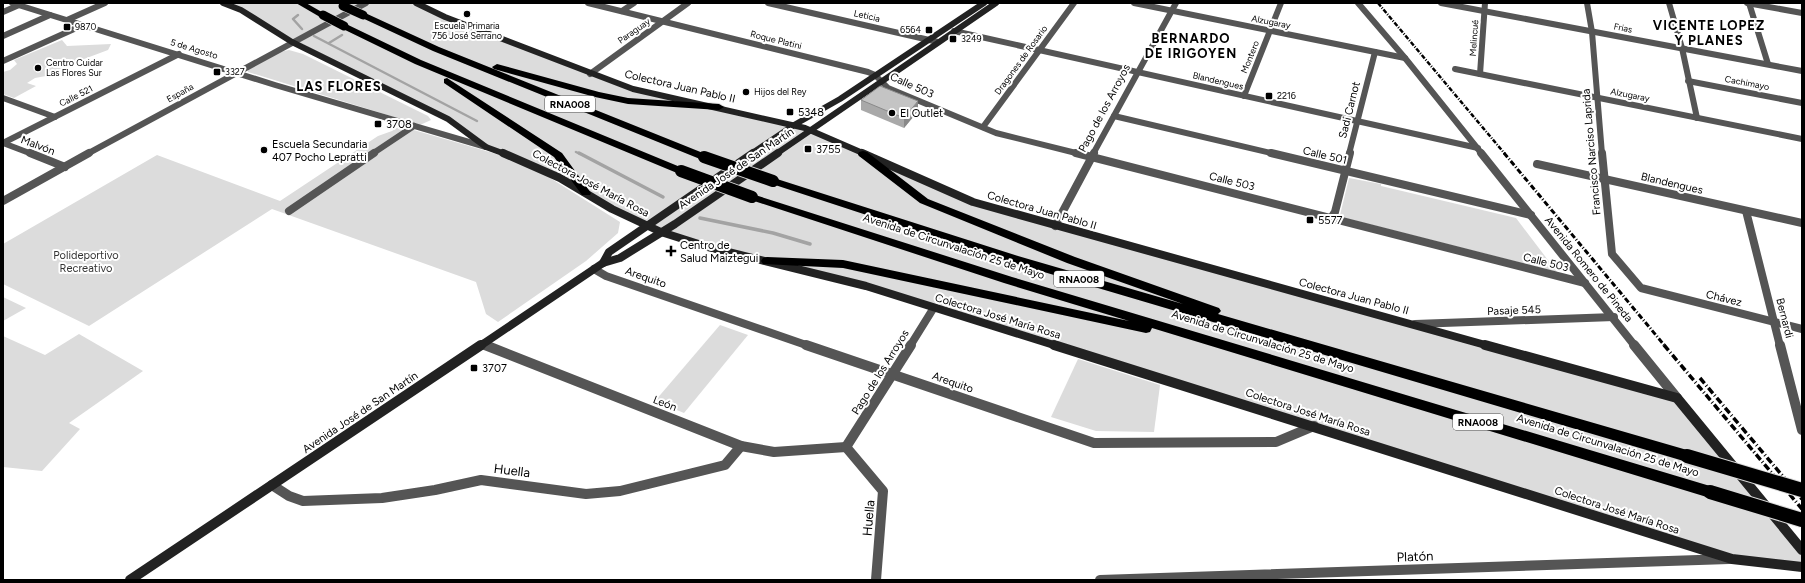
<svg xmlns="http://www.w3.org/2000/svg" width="1805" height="583" viewBox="0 0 1805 583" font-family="Figtree,sans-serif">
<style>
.green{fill:#dcdcdc}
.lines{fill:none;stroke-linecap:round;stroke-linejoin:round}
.stream-far1{stroke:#a3a3a3;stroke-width:2.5}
.stream{stroke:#a3a3a3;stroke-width:3.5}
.motorway-casing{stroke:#dbdbdb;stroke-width:2}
.minor-far2{stroke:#555;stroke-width:6}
.minor-far1{stroke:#555;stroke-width:8}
.minor{stroke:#555;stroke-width:10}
.secondary-far2{stroke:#222;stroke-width:6}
.secondary-far1{stroke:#222;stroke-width:8}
.secondary{stroke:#222;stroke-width:10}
.motorway{fill:#000;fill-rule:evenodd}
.rail-far2{stroke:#000;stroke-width:2.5;stroke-dasharray:4.5 1.5 1 1.5;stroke-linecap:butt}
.rail-far1{stroke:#000;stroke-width:3;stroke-dasharray:5.5 2 1 2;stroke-linecap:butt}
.rail{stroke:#000;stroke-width:3.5;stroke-dasharray:7 2.5 1 2.5;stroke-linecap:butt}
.motorway-bridge-far2-casing{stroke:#dbdbdb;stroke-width:10;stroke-linecap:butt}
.motorway-bridge-far1-casing{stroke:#dbdbdb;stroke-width:14;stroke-linecap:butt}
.motorway-bridge-casing{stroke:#dbdbdb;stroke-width:16;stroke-linecap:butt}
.motorway-bridge-far2{stroke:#000;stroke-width:9}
.motorway-bridge-far1{stroke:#000;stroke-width:12}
.motorway-bridge{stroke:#000;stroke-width:14}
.wall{fill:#a9a9a9}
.shaded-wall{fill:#898989}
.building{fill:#c4c4c4;stroke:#898989}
.poi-dot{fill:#000;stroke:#fff;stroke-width:1.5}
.labels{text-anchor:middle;stroke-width:4;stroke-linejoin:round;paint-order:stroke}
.far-street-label{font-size:9px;fill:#000;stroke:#fff}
.far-poi-label{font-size:9px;fill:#000;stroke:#fff;text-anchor:start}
.shield{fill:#fff;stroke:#4c4c4c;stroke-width:1}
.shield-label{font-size:10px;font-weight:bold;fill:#000}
.street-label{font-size:11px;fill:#000;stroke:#fff}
.poi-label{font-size:11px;fill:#000;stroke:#fff;text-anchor:start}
.park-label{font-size:11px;fill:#333;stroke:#fff}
.far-district-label{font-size:13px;font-weight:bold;letter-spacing:1px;fill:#000;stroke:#fff}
.near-street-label{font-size:13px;fill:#000;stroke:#fff}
</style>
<rect width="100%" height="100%" fill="#fff"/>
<g class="green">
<path d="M223,3H416L633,89L794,125L973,202L1677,398L1802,550V567L1732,559L933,309L661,232L560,178L486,147L448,119Z"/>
<path d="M62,40L67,46L111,44L108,50L68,65L46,76L35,78L27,83L36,86L14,98L3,94V72L10,70L17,64L14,60Z"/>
<path d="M289,50L303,54L428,116L431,120L420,125L248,72V69L280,52Z"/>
<path d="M400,126L493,153L524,164L539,171L620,222L618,233L586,261L498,322L486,314L476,282L272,209L89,326L3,284V244L157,155L280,201L378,136L392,131Z"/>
<path d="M1349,178L1381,184V186L1516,218L1557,272L1345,218L1340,215Z"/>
<path d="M3,297L26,308L3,321Z"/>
<path d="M720,325L748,335L684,413L655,401Z"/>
<path d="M79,334L143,371L69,423L80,429L42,471L3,467V336L45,355Z"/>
<path d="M1078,359L1160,385L1154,432L1096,431L1051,417Z"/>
</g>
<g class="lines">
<g class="stream-far1">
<path d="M298,15L293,19L302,29"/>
<path d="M314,36L477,121"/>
<path d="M329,43L342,35"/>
<path d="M576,152L580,154"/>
</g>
<g class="stream">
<path d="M579,153L663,197"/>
<path d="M700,218L773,233L810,244"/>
</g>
<defs>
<g id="motorway">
<path d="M296,3H306L327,15L326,17H320Z"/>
<path d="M363,12L439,47L708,155L709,157L704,160L700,159L433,51L360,17V13Z"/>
<path d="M344,23L421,60L685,169L686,171L685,173H677L415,64L341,28L340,26Z"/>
<path d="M497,64L599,92L628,98L719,104L724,107L719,110L628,104L595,97L494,69L492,67Z"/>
<path d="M447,78L562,153L591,193L590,195H582L554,157L444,83V79Z"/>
<path d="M863,151L867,152L928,199L1075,257L1219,308L1221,311L1218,314L1687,450L1692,452L1694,456L1692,460L1687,462L1010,262L769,183L768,181L773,178L777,179L1018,256L1183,304L1067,263L920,203L859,156L858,154L859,152Z"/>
<path d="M752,194L1012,277L1710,486L1715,488L1717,492L1715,496L1710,498L1152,328L1150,332L1146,333L843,268L763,264L761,261L763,258L767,257L843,260L1129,321L1004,283L748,199L747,197Z"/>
</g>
</defs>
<use href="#motorway" class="motorway-casing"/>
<g class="minor-far2">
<path d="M12,3L275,85L486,147"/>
<path d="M588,3L868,72L875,75L888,88L996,133L1080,154"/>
<path d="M768,3L938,42"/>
<path d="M1134,3L1405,58"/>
<path d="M1358,3L1405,58L1482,154"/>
<path d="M1441,3L1802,71"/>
<path d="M1587,3L1592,32L1602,154"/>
<path d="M1669,3L1682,48L1697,118"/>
<path d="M1747,3L1802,13"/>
<path d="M1749,3L1768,64"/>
<path d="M622,11L634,3"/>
<path d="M3,12L19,5"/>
<path d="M67,20L105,3"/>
<path d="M954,31L1478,148"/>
<path d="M3,36L50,15"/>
<path d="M3,61L83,25"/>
<path d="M1455,69L1802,139"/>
<path d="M590,74L688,3"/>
<path d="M1480,74L1485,3"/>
<path d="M1688,81L1802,103"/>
<path d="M1244,96L1281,3"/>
<path d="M3,98L55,117"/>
<path d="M1114,116L1275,154"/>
<path d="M983,127L1074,3"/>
<path d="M3,143L179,54"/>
<path d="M3,143L32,154"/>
<path d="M87,154L366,3"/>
<path d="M372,154L414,126"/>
<path d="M1093,154L1176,3"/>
<path d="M1349,154L1375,52"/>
</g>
<g class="minor-far1">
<path d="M30,153L65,167"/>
<path d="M1076,153L1585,283"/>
<path d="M1271,153L1531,215"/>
<path d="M1481,153L1635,346"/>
<path d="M1602,153L1612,254L1641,288L1802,329"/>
<path d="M1537,164L1802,223"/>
<path d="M3,201L89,153"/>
<path d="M289,211L374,153"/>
<path d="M1746,211L1780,346"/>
<path d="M1331,218L1335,212L1350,153"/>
<path d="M1055,226L1094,153"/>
<path d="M594,269L606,276L809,346"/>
<path d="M1415,324L1614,317"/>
<path d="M483,344L487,346"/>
<path d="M910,346L933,309"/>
</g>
<g class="minor">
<path d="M485,345L741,446L774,452L846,447"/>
<path d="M806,345L1094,443L1276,442L1314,426"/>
<path d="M1634,345L1677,398"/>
<path d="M1780,345L1802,430"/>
<path d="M846,447L911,345"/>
<path d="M846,447L883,491L876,580"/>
<path d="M272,485L289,496L303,501L382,498L435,490L481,480L586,494L620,491L725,465L741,446"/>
<path d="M1100,580L1729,559"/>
</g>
<g class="secondary-far2">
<path d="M223,3L241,10L292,42L448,119L486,147L505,154"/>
<path d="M416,3L445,17L633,89L805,128L865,154"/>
<path d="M751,154L794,125L840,99L984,3"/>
<path d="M776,154L996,3"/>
</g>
<g class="secondary-far1">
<path d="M503,153L560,178L612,209L661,232L708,247L866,286L1057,346"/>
<path d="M862,153L973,202L1489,346"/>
<path d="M603,263L609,252L753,153"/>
<path d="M480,346L603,263L620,258L675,224L778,153"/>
</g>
<g class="secondary">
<path d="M1054,345L1732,559L1802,567"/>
<path d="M1485,345L1677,398L1802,550"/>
<path d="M130,580L481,345"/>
</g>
<use href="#motorway" class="motorway"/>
<path class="rail-far2" d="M1378,3L1505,154"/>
<path class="rail-far1" d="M1504,153L1665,346"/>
<g class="rail">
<path d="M1664,345L1802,509"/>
<path d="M1700,378L1802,499"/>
</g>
<defs>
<g id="motorway-bridge-far2">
<path d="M343,6L363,15"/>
<path d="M323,15L344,26"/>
</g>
<g id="motorway-bridge-far1">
<path d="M704,157L773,181"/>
<path d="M681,171L752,197"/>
</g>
<g id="motorway-bridge">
<path d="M1687,456L1802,490"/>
<path d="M1710,492L1802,520"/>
</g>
</defs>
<use href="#motorway-bridge-far2" class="motorway-bridge-far2-casing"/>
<use href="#motorway-bridge-far1" class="motorway-bridge-far1-casing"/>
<use href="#motorway-bridge" class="motorway-bridge-casing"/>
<use href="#motorway-bridge-far2" class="motorway-bridge-far2"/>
<use href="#motorway-bridge-far1" class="motorway-bridge-far1"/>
<use href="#motorway-bridge" class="motorway-bridge"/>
</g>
<path class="wall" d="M861,100L918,111L904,128L861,110Z"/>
<path class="shaded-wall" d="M918,101V111L904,128V118Z"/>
<path class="building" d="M880,86L918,101L904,118L861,100Z"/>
<g class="poi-dot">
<circle cx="467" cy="14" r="4"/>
<rect x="63" y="23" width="8" height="8" rx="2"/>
<rect x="925" y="26" width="8" height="8" rx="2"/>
<rect x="949" y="35" width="8" height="8" rx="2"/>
<circle cx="38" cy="68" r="4"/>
<rect x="213" y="68" width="8" height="8" rx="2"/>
<circle cx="746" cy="92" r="4"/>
<rect x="1265" y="92" width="8" height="8" rx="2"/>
<rect x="786" y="108" width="8" height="8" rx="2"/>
<circle cx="892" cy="113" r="4"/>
<rect x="374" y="120" width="8" height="8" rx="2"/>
<rect x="804" y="145" width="8" height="8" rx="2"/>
<circle cx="264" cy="150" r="4"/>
<rect x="1306" y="216" width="8" height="8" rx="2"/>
<path d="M669 245h4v4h4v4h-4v4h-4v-4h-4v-4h4z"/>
<rect x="470" y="364" width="8" height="8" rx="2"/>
</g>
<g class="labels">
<g class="far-street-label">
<text transform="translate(867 16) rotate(13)" y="3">Leticia</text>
<text transform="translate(1271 22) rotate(11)" y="3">Alzugaray</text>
<text transform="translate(1623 28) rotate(11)" y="3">Frias</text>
<text transform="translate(634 31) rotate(-35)" y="3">Paraguay</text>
<text transform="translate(1474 38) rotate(-86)" y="3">Melincué</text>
<text transform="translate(776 40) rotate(14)" y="3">Roque Platini</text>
<text transform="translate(194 49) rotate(17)" y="3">5 de Agosto</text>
<text transform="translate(1250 57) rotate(-68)" y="3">Montero</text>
<text transform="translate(1021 60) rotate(-54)" y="3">Dragones de Rosario</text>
<text transform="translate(1218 81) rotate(13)" y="3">Blandengues</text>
<text transform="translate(1747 83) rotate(11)" y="3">Cachimayo</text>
<text transform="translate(180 93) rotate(-29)" y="3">España</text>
<text transform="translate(1630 95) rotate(11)" y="3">Alzugaray</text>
<text transform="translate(76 96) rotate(-27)" y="3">Calle 521</text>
</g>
<g class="far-poi-label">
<text x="467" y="29" text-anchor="middle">Escuela Primaria<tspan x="467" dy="10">756 José Serrano</tspan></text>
<text x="75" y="30">9870</text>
<text x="921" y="33" text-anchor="end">6564</text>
<text x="961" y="42">3249</text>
<text x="46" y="66">Centro Cuidar<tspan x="46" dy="10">Las Flores Sur</tspan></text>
<text x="225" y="75">3327</text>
<text x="754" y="95">Hijos del Rey</text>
<text x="1277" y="99">2216</text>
</g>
<g class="shield">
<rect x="545" y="96" width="50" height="16" rx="3"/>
<rect x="1054" y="271" width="50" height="16" rx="3"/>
<rect x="1453" y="414" width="50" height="16" rx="3"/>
</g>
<g class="shield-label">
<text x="570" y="108">RNA008</text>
<text x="1079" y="283">RNA008</text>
<text x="1478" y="426">RNA008</text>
</g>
<g class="street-label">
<text transform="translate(912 85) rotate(24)" y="4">Calle 503</text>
<text transform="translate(680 86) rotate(13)" y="4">Colectora Juan Pablo II</text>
<text transform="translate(1104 108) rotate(-62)" y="4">Pago de los Arroyos</text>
<text transform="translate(1349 110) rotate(-76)" y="4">Sadi Carnot</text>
<text transform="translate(38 145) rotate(21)" y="4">Malvón</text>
<text transform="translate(1591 152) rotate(-95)" y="4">Francisco Narciso Laprida</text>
<text transform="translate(1325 155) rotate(13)" y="4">Calle 501</text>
<text transform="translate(736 168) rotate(-34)" y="4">Avenida José de San Martín</text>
<text transform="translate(1232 181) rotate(14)" y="4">Calle 503</text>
<text transform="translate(591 183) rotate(28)" y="4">Colectora José María Rosa</text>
<text transform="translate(1672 183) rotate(13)" y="4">Blandengues</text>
<text transform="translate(1042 210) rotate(16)" y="4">Colectora Juan Pablo II</text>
<text transform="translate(954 246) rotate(18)" y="4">Avenida de Circunvalación 25 de Mayo</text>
<text transform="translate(1546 262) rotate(14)" y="4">Calle 503</text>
<text transform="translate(1589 269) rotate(51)" y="4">Avenida Romero de Pineda</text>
<text transform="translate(646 277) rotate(19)" y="4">Arequito</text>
<text transform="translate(1354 296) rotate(15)" y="4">Colectora Juan Pablo II</text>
<text transform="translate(1724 298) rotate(14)" y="4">Chávez</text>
<text transform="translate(1514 310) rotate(-2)" y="4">Pasaje 545</text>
<text transform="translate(998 316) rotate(17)" y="4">Colectora José María Rosa</text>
<text transform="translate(1785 318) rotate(76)" y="4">Bernardi</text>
<text transform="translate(1263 341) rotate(17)" y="4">Avenida de Circunvalación 25 de Mayo</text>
<text transform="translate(880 372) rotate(-58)" y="4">Pago de los Arroyos</text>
<text transform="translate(953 382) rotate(19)" y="4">Arequito</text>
<text transform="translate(665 403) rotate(21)" y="4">León</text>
<text transform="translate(360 412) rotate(-34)" y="4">Avenida José de San Martín</text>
<text transform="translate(1308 412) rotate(18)" y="4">Colectora José María Rosa</text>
<text transform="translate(1608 445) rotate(17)" y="4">Avenida de Circunvalación 25 de Mayo</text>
<text transform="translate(1617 510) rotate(18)" y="4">Colectora José María Rosa</text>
</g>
<g class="poi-label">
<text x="798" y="116">5348</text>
<text x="900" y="117">El Outlet</text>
<text x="386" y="128">3708</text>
<text x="272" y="148">Escuela Secundaria<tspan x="272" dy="13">407 Pocho Lepratti</tspan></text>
<text x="816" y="153">3755</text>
<text x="1318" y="224">5577</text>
<text x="680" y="249">Centro de<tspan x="680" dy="13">Salud Maiztegui</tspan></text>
<text x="482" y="372">3707</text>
</g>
<g class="park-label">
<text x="86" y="259">Polideportivo<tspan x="86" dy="13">Recreativo</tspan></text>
</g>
<g class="far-district-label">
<text x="1709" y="30">VICENTE LOPEZ<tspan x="1709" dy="15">Y PLANES</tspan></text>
<text x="1191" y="43">BERNARDO<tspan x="1191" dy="15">DE IRIGOYEN</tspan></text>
<text x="339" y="91">LAS FLORES</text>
</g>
<g class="near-street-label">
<text transform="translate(512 470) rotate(7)" y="5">Huella</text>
<text transform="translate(868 518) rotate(-85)" y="5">Huella</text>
<text transform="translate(1415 556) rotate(-2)" y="5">Platón</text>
</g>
</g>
<rect width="1805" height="583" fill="none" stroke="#000000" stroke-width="8"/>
</svg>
